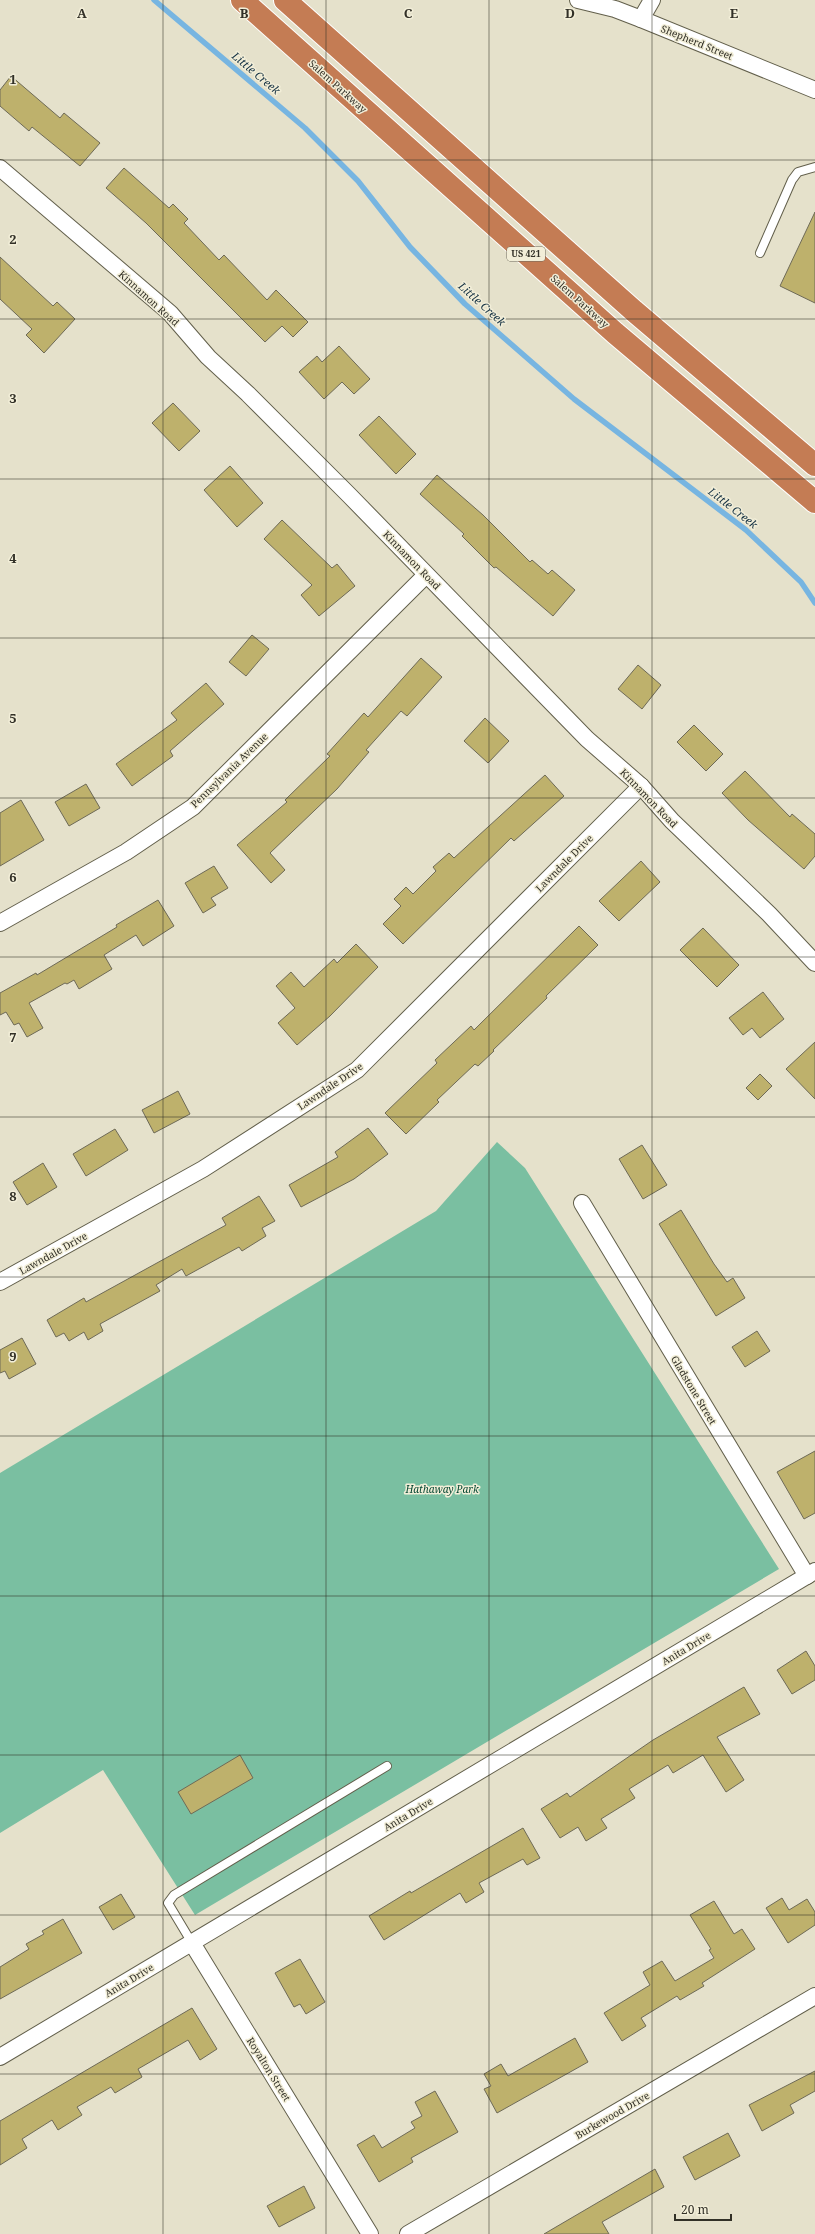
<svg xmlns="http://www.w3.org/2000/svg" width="815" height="2234" viewBox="0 0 815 2234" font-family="'Noto Serif',serif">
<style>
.green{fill:#7abfa1}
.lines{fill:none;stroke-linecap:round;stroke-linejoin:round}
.stream{stroke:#77b5e1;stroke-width:5.5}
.building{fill:#beb16c;stroke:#6e6a57}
.lane-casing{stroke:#625f4b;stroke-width:10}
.street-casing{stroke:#625f4b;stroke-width:18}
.highway-casing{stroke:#fff;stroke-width:24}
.lane{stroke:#fff;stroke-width:8}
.street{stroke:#fff;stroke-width:16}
.highway{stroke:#c47c54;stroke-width:22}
.grid{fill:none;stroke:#323027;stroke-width:1;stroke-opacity:0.55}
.labels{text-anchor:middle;stroke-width:3;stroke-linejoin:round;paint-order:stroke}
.shield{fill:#f2eed8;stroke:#6c695c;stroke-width:1}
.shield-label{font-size:9px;font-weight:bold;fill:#323027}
.street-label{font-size:10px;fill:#323027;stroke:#f2eed8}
.park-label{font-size:10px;font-style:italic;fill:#034631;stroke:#f2eed8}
.water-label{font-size:11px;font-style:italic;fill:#133042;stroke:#f2eed8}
.grid-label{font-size:13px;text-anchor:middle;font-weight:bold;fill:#323027;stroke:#f2eed8;stroke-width:3;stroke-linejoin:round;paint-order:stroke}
</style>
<rect width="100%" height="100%" fill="#e5e1cb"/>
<path class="green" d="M497,1142L525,1168L779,1569L195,1915L103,1770L0,1833V1473L436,1211Z"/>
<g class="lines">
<path class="stream" d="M154,0L305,128L358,181L410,247L465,304L574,399L746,530L801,582L815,603"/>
</g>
<g class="building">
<path d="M11,76L60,118L64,113L100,143L80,166L32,127L29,131L0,106V90Z"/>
<path d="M124,168L169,208L173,204L188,219L184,223L219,260L224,255L267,300L276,290L308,322L293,337L282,326L265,342L146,223L106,188Z"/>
<path d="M815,212V303L780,286Z"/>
<path d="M0,257L53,306L57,302L75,319L44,353L26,335L32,329L0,299Z"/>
<path d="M339,346L370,379L354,394L342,382L324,399L299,372L317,356L322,362Z"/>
<path d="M173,403L200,431L179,451L152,423Z"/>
<path d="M379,416L416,454L396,474L359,435Z"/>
<path d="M230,466L263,503L237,527L204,490Z"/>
<path d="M437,475L483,515L530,562L532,560L548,574L552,570L575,590L553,616L496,567L494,568L462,536L464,534L420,494Z"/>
<path d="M282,520L332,568L337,564L355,586L319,616L301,595L312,585L264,539Z"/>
<path d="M252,635L269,649L246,676L229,662Z"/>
<path d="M421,658L442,677L407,716L401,711L366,750L369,752L337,789L270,853L285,870L271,883L237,845L287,802L285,800L330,756L327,754L364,713L368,717Z"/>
<path d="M638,665L661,685L642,709L618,689Z"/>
<path d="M206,683L224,704L170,751L173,756L132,786L116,764L177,720L171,713Z"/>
<path d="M485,718L509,741L488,763L464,741Z"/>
<path d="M694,725L723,754L706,771L677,742Z"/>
<path d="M745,771L790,817L792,814L815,834V856L804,869L748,820L722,793Z"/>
<path d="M545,775L564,796L514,841L511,838L403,944L383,924L401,906L394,899L406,887L413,894L436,871L433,867L449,853L454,858Z"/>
<path d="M86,784L100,808L69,826L55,802Z"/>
<path d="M21,800L44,840L0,866V813Z"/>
<path d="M641,861L660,882L619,921L599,901Z"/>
<path d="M214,866L228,888L211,898L216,905L203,913L185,883Z"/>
<path d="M158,900L174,926L143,946L136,935L104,955L112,969L79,989L74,980L67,984L65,983L29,1003L43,1028L27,1037L19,1023L14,1025L6,1012L0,1015V993L36,973L37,975L117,927L116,925Z"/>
<path d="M579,926L598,945L546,996L547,998L493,1050L494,1051L478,1066L475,1064L437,1100L439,1102L406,1134L385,1113L437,1063L435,1060L471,1026L474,1030Z"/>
<path d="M703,928L739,965L717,987L680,950Z"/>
<path d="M356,944L378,967L330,1016L297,1045L278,1023L295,1008L276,986L291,972L304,987L334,959L337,963Z"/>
<path d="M763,992L784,1019L760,1038L752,1028L743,1035L729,1018Z"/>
<path d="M815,1042V1099L786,1069Z"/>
<path d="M760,1074L772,1086L758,1100L746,1088Z"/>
<path d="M178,1091L190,1114L154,1133L142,1110Z"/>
<path d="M368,1128L388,1154L354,1179L301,1207L289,1185L338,1157L335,1152Z"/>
<path d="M115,1129L128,1150L86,1176L73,1154Z"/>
<path d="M642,1145L667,1185L643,1199L619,1159Z"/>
<path d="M43,1163L57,1187L27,1205L13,1182Z"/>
<path d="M259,1196L275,1221L262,1228L266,1236L242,1251L239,1247L186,1276L182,1269L156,1285L160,1291L100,1324L103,1331L88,1340L84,1332L69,1341L64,1333L56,1337L47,1320L84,1298L86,1302L226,1225L222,1218Z"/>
<path d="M681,1210L714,1264L727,1282L733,1278L745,1298L716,1316L659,1224Z"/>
<path d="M757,1331L770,1351L745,1367L732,1347Z"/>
<path d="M22,1338L36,1364L9,1379L5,1371L0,1373V1350Z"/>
<path d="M815,1451V1513L804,1519L777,1472Z"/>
<path d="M806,1651L815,1666V1680L792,1694L777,1670Z"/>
<path d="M744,1687L760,1714L717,1737L744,1780L726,1792L703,1755L673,1773L668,1765L629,1789L635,1798L601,1819L607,1828L586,1841L578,1827L560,1838L541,1809L567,1793L570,1797L653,1740Z"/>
<path d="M240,1755L253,1778L191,1814L178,1792Z"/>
<path d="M523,1828L540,1858L527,1865L523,1859L479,1883L484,1892L466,1903L460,1893L384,1940L369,1916L410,1891L411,1893Z"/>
<path d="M121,1894L135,1917L113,1930L99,1907Z"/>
<path d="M782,1898L789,1910L807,1899L815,1912V1925L788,1943L766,1908Z"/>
<path d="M714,1901L734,1934L742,1929L755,1949L702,1983L704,1986L680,2000L677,1996L641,2018L646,2026L622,2041L604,2013L650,1985L643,1972L662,1961L675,1981L714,1958L709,1950L711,1949L690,1915Z"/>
<path d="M63,1919L82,1953L0,1999V1967L29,1949L26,1944L44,1934L42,1931Z"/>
<path d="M300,1959L325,2002L306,2014L300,2004L294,2007L275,1973Z"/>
<path d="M192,2008L217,2049L200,2060L188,2040L138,2069L142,2077L115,2093L111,2087L77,2107L82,2115L58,2130L52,2120L22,2139L27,2148L0,2165V2121Z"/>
<path d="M575,2038L588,2062L497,2113L484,2089L491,2086L484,2074L501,2064L508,2076Z"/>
<path d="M815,2071V2091L790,2105L794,2113L762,2131L749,2105Z"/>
<path d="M435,2091L458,2132L411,2158L413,2162L379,2182L357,2145L374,2135L382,2148L415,2128L411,2122L422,2116L415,2102Z"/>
<path d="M728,2133L740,2156L695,2180L683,2157Z"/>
<path d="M655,2169L664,2187L602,2222L609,2234H544Z"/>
<path d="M304,2186L315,2208L279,2227L267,2206Z"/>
</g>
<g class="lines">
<defs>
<g id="lane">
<path d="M760,253L792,180L798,172L815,167"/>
<path d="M192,1943L168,1903L174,1895L387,1766"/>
</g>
<g id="street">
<path d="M578,0L615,9L641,19L815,90"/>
<path d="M641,19L652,0"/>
<path d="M0,168L170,313L208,357L248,394L349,495L587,739L641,786L672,821L769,914L815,963"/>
<path d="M0,923L126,852L193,807L426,575"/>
<path d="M582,1203L807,1576"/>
<path d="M0,1282L203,1169L357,1070L641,786"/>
<path d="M192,1943L370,2234"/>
<path d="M0,2057L815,1571"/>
<path d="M408,2234L815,1996"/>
</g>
<g id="highway">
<path d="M242,0L615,333L815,502"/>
<path d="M285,0L634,311L815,465"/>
</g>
</defs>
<use href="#lane" class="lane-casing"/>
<use href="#street" class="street-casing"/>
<use href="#highway" class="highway-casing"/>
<use href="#lane" class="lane"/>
<use href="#street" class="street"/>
<use href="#highway" class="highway"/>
</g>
<path class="grid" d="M163,0V2234M326,0V2234M489,0V2234M652,0V2234M0,160H815M0,319H815M0,479H815M0,638H815M0,798H815M0,957H815M0,1117H815M0,1277H815M0,1436H815M0,1596H815M0,1755H815M0,1915H815M0,2074H815"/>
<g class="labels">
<rect class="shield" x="507" y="247" width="38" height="14" rx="3"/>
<g class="shield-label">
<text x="526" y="257">US 421</text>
</g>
<g class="street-label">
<text transform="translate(697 42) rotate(22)" y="4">Shepherd Street</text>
<text transform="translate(338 86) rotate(42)" y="4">Salem Parkway</text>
<text transform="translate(149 298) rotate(42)" y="4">Kinnamon Road</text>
<text transform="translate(580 301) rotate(42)" y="4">Salem Parkway</text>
<text transform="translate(412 560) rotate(46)" y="4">Kinnamon Road</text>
<text transform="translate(229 770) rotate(-44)" y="4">Pennsylvania Avenue</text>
<text transform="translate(649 798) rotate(46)" y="4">Kinnamon Road</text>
<text transform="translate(564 863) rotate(-45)" y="4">Lawndale Drive</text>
<text transform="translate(330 1086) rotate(-34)" y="4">Lawndale Drive</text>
<text transform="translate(53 1253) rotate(-29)" y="4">Lawndale Drive</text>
<text transform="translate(694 1390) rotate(59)" y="4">Gladstone Street</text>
<text transform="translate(686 1648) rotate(-31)" y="4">Anita Drive</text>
<text transform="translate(408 1814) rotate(-31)" y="4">Anita Drive</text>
<text transform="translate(129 1980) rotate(-31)" y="4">Anita Drive</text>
<text transform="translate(269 2069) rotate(58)" y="4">Royalton Street</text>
<text transform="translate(612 2115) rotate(-30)" y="4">Burkewood Drive</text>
</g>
<g class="park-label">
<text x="442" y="1493">Hathaway Park</text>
</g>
<g class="water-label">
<text transform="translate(256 73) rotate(40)" y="4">Little Creek</text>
<text transform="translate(482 304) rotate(42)" y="4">Little Creek</text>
<text transform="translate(733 508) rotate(38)" y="4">Little Creek</text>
</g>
</g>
<g class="grid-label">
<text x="82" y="18">A</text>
<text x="244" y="18">B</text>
<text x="408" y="18">C</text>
<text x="570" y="18">D</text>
<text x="734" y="18">E</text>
<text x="13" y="84">1</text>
<text x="13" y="244">2</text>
<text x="13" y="403">3</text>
<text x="13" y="563">4</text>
<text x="13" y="723">5</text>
<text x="13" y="882">6</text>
<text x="13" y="1042">7</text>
<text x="13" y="1201">8</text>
<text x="13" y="1361">9</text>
</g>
<path d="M675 2214v6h56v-6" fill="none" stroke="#323027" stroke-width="2"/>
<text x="681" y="2214" font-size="12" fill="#323027" stroke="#f2eed8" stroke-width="3" paint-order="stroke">20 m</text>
</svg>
